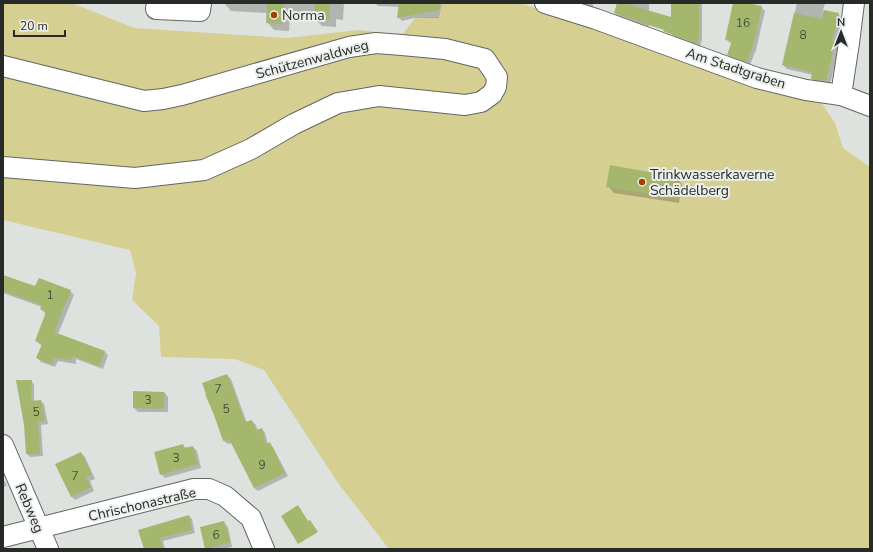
<svg xmlns="http://www.w3.org/2000/svg" width="873" height="552" viewBox="0 0 873 552" font-family="'Nunito Sans',sans-serif">
<style>
.green{fill:#d6cf92}
.shadow{fill:#0003}
.building{fill:#a4b76d}
.lines{fill:none;stroke-linecap:round;stroke-linejoin:round}
.minor-casing{stroke:#636662;stroke-width:22}
.minor{stroke:#fff;stroke-width:20}
.poi-dot{fill:#a34101;stroke:#ebefeb;stroke-width:1.5}
.labels{text-anchor:middle;stroke-width:4;stroke-linejoin:round;paint-order:stroke}
.number-label{font-size:12px;fill:#474d39}
.poi-label{font-size:14px;fill:#282a28;stroke:#ebefeb;text-anchor:start}
.street-label{font-size:14px;fill:#282a28;stroke:#ebefeb}
</style>
<rect width="100%" height="100%" fill="#dee2de"/>
<path class="green" d="M3,3H72L134,28L287,38L359,30L402,35L415,18L440,17L442,3H520L821,102L835,123L843,148L870,167V549H389L338,483L264,370L235,359L161,357L159,326L132,300L136,273L130,250L3,220Z"/>
<g class="shadow">
<path d="M224,3H344L343,20L336,19V27L322,26L314,18L290,16L289,31L274,30L267,22V13L231,11Z"/>
<path d="M375,3H440L442,5L439,18H414L402,21L398,17L399,7L378,6Z"/>
<path d="M578,3H593V8Z"/>
<path d="M617,3H649V27L619,17L615,13Z"/>
<path d="M671,3H702V40L700,46L674,37L671,33Z"/>
<path d="M734,3H743L761,7L765,11L756,50L750,65L731,58L728,54L732,44L730,43L726,39Z"/>
<path d="M797,3H825L823,11L838,14L842,18L836,45L839,47L830,85L816,82L812,79L813,75L787,69L783,65Z"/>
<path d="M611,166L676,177L682,184L679,203L614,193L608,186Z"/>
<path d="M3,275L36,288L70,291L74,295L58,334L104,351L108,355L103,369L76,359V364L58,361L55,367L41,362L37,358L42,346L36,341L46,314L41,309L42,307L3,293Z"/>
<path d="M227,375L231,379L247,423L252,421L256,425L258,431L262,429L265,433L268,444L273,447L288,476L258,491L254,488L232,443L228,444L224,441L215,414Z"/>
<path d="M31,381L34,384V402L41,401L44,404L48,424L41,425L43,456L30,457L27,454Z"/>
<path d="M164,392L168,397V412H138L134,408Z"/>
<path d="M183,445L187,449L193,447L197,451L201,468L165,478L161,474Z"/>
<path d="M81,453L85,457L95,479L90,481L94,491L75,500L71,496Z"/>
<path d="M3,479L7,485L3,488Z"/>
<path d="M189,516L192,519L195,533L163,541L165,549H145Z"/>
<path d="M224,522L228,527L232,547L223,549H207L206,548Z"/>
</g>
<g class="building">
<path d="M267,3H284L282,24L266,23Z"/>
<path d="M315,3H330L329,20L314,19Z"/>
<path d="M399,3H439L440,10L397,18Z"/>
<path d="M617,3H623L671,17V3H699V37L697,44L663,31L664,30L614,13Z"/>
<path d="M733,3H747L762,6L753,46L747,62L727,55L732,41L725,40Z"/>
<path d="M824,10L839,13L832,42H835L826,81L811,79L812,72L782,65L794,13L822,19Z"/>
<path d="M610,165L676,177L673,198L606,187Z"/>
<path d="M3,275L35,286L39,278L71,290L54,332L105,351L99,366L73,356L72,360L54,358L52,364L36,358L42,344L35,341L46,312L40,309L42,305L3,291Z"/>
<path d="M227,374L245,422L252,420L256,430L262,428L266,444L270,442L285,473L254,488L229,439L223,441L214,415L205,394H206L202,383Z"/>
<path d="M16,380H32L31,401L41,400L45,421L38,422L40,454H26L24,425Z"/>
<path d="M133,391L164,392V409L133,408Z"/>
<path d="M183,444L184,448L193,446L198,464L160,475L154,452Z"/>
<path d="M81,452L92,475L86,477L91,487L71,497L55,464Z"/>
<path d="M298,505L308,521L310,520L318,532L298,544L281,516Z"/>
<path d="M189,515L192,530L160,538L163,549H144L138,530Z"/>
<path d="M224,521L226,530L227,529L230,542L205,549L200,527Z"/>
</g>
<g class="lines">
<defs>
<g id="minor">
<path d="M157,3L156,9L200,11L201,3"/>
<path d="M545,3L596,19L757,78L806,90L841,95L870,106"/>
<path d="M3,66L144,101L163,99L182,95L349,47L376,43L402,45L445,49L485,59L497,77L496,87L492,94L481,102L465,105L379,96L338,103L294,124L251,149L204,170L135,178L3,167"/>
<path d="M841,95L849,43L854,3"/>
<path d="M3,445L48,549"/>
<path d="M3,537L194,489H209L225,496L251,518L264,549"/>
</g>
</defs>
<use href="#minor" class="minor-casing"/>
<use href="#minor" class="minor"/>
</g>
<g class="poi-dot">
<circle cx="274" cy="15" r="4"/>
<circle cx="642" cy="182" r="4"/>
</g>
<g class="labels">
<g class="number-label">
<text x="743" y="27">16</text>
<text x="803" y="39">8</text>
<text x="50" y="299">1</text>
<text x="218" y="393">7</text>
<text x="148" y="404">3</text>
<text x="226" y="413">5</text>
<text x="36" y="416">5</text>
<text x="176" y="462">3</text>
<text x="262" y="469">9</text>
<text x="75" y="480">7</text>
<text x="216" y="539">6</text>
</g>
<g class="poi-label">
<text x="282" y="20">Norma</text>
<text x="650" y="179">Trinkwasserkaverne<tspan x="650" dy="16">Schädelberg</tspan></text>
</g>
<g class="street-label">
<text transform="translate(312 59) rotate(-15)" y="5">Schützenwaldweg</text>
<text transform="translate(736 68) rotate(18)" y="5">Am Stadtgraben</text>
<text transform="translate(142 504) rotate(-13)" y="5">Chrischonastraße</text>
<text transform="translate(30 508) rotate(67)" y="5">Rebweg</text>
</g>
</g>
<rect width="873" height="552" fill="none" stroke="#282a28" stroke-width="8"/>
<g transform="translate(841 32)" stroke="#ebefeb" stroke-width="3" paint-order="stroke">
<path d="M0-3L7 15L0 10L-7 15Z" fill="#282a28"/>
<text y="-6" font-size="11" font-weight="bold" text-anchor="middle" fill="#282a28">N</text>
</g>
<path d="M14 30v6h51v-6" fill="none" stroke="#282a28" stroke-width="2"/>
<text x="20" y="30" font-size="12" fill="#282a28" stroke="#ebefeb" stroke-width="3" paint-order="stroke">20 m</text>
</svg>
